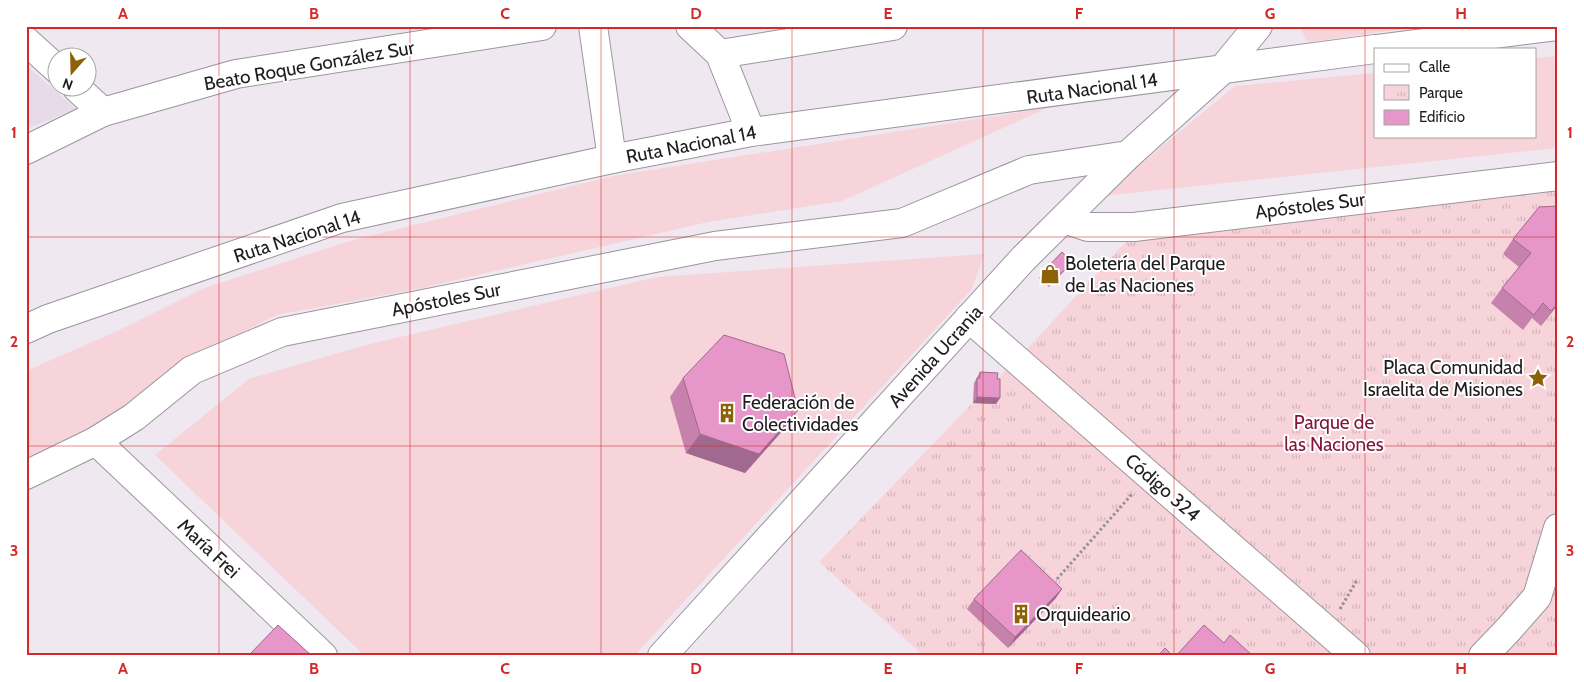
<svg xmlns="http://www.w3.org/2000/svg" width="1584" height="682" viewBox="0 0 1584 682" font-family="Cabin,sans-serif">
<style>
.built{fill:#e7dbea}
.green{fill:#f7d3da}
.park{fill:url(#park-tufts)}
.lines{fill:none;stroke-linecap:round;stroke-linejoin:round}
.minor-casing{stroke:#9b959d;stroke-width:30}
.major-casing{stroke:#9b959d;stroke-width:30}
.highway-casing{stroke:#9b959d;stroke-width:30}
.path{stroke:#959096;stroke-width:3;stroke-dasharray:2.5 2.5;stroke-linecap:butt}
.minor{stroke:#fff;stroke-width:28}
.major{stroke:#fff;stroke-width:28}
.highway{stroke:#fff;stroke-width:28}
.wall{fill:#c681ad}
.shaded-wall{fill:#a1698d}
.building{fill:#e696c9;stroke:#a1698d}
.grid{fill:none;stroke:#d62828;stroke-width:1;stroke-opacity:0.55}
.labels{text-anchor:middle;stroke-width:4;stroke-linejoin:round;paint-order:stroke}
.street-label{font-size:19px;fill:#1e1c1f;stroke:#fff}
.poi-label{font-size:19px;fill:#1e1c1f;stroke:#fff;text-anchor:start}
.park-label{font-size:19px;fill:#83163d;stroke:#fff}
.neatline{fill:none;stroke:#d62828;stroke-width:2}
.grid-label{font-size:16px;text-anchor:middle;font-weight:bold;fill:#d62828}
</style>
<defs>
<pattern id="park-tufts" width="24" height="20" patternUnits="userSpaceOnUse" patternTransform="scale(1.25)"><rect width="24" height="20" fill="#f7d3da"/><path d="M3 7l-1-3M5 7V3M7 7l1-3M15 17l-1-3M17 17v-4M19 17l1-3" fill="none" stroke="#d3b5bb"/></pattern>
</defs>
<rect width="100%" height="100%" fill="#efe8f1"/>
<path class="built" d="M26,65L76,109L26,129Z"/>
<g class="green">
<path d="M1299,26H1426L1308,42Z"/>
<path d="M1558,56V148L1102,196L1235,86L1375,73V136H1535V58Z"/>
<path d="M1047,108L842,201L708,222L417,289L276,315L165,373L95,433L26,477V371L115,332L204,288L353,240L613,176Z"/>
<path d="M984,254L972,289L634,656H365L155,455L249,379L366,345L657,277Z"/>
</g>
<path class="park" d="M1558,185V656H924L819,562L991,384L1017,360L1135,232Z"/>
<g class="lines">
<defs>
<g id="minor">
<path d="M593,26L612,159"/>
<path d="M690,26L720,54L751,132"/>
<path d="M26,41L58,70"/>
<path d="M720,54L893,26"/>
<path d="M1221,71L1258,26"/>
<path d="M77,88L103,112"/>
<path d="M26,150L103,112L236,74L542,26"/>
<path d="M1064,219L1088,227H1134L1558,176"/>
<path d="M969,318L1356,656"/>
<path d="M96,441L323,656"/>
<path d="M26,475L96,441L134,417L192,370L282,332L715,246L902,223L1029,170L1128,155"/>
<path d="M1483,656L1508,630L1537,597L1558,528"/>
</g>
<path id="major" d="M662,656L1023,259L1128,155L1221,71"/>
<g id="highway">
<path d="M1378,49L1557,26"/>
<path d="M26,329L48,319L342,218L612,159L751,132L1375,49"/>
</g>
</defs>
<use href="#minor" class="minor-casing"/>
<use href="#major" class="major-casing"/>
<use href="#highway" class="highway-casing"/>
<g class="path">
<path d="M1057,579L1133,493"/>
<path d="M1340,609L1357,580"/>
</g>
<use href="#minor" class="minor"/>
<use href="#major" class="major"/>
<use href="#highway" class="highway"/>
</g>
<g class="wall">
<path d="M1558,206V304L1541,326L1532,318L1523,330L1491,303L1502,288L1519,267L1503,254L1513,239Z"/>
<path d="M1072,262L1068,267L1049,287L1039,278L1043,272Z"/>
<path d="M980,372L996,404L973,403L974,383Z"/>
<path d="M683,378L784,429L745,473L686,453L670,397Z"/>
<path d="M1062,589L1055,599L1008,648L967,609L974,599Z"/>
</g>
<g class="shaded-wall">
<path d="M1558,303V304L1556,307L1541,326Z"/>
<path d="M977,397L1000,398L996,404L973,403Z"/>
<path d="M798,410L784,429L745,473L686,453L700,434Z"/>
<path d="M1062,589L1055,599L1008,648L1015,637Z"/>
</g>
<g class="building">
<path d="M1558,206V303L1551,311L1543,303L1534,315L1502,288L1531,253L1513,239L1539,207Z"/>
<path d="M1062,252L1072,262L1053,282L1043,272Z"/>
<path d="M724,335L784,354L798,410L759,454L700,434L683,378Z"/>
<path d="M980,372L998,373L997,379H1000V398L977,397V378H980Z"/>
<path d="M1021,550L1062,589L1015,637L974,599Z"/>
<path d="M278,625L312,656H250L249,655Z"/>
<path d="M1204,625L1224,643L1230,635L1253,656H1176Z"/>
<path d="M1165,648L1173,656H1158Z"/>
</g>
<path class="grid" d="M219,26V656M410,26V656M601,26V656M792,26V656M983,26V656M1174,26V656M1365,26V656M26,237H1558M26,446H1558"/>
<defs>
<symbol id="shop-bare" viewBox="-9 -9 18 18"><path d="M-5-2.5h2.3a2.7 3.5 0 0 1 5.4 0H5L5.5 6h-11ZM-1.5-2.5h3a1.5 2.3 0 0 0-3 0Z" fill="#8d6107" stroke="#fff" stroke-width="2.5" paint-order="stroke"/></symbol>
<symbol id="sight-bare" viewBox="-9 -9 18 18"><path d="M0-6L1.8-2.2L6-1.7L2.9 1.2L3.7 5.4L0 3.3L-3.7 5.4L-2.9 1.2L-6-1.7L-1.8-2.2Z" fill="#8d6107" stroke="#fff" stroke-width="2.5" paint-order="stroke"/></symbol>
<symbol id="building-bare" viewBox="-9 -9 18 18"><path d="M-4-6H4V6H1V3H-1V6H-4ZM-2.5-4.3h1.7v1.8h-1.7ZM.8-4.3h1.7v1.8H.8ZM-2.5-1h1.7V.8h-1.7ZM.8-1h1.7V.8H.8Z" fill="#8d6107" stroke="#fff" stroke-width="2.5" paint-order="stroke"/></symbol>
</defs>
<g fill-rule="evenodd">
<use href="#shop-bare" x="1036" y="260" width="28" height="28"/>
<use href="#sight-bare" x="1524" y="364" width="28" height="28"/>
<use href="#building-bare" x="713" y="399" width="28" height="28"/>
<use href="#building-bare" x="1007" y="600" width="28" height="28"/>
</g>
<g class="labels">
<g class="street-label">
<text transform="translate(309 65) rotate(-10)" y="7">Beato Roque González Sur</text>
<text transform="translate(1092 88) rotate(-8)" y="7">Ruta Nacional 14</text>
<text transform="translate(691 144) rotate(-11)" y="7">Ruta Nacional 14</text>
<text transform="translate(1310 205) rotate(-7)" y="7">Apóstoles Sur</text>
<text transform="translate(297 236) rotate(-18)" y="7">Ruta Nacional 14</text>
<text transform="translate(446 299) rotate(-11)" y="7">Apóstoles Sur</text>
<text transform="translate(935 356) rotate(-48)" y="7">Avenida Ucrania</text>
<text transform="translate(1163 487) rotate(41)" y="7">Código 324</text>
<text transform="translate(209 548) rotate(43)" y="7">María Frei</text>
</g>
<g class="poi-label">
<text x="1065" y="270">Boletería del Parque<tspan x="1065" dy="22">de Las Naciones</tspan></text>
<text x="1523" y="374" text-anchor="end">Placa Comunidad<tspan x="1523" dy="22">Israelita de Misiones</tspan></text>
<text x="742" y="409">Federación de<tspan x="742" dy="22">Colectividades</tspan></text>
<text x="1036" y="621">Orquideario</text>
</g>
<g class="park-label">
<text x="1334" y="429">Parque de<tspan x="1334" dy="22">las Naciones</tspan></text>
</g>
</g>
<rect width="1584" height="682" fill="none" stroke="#ffffff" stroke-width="55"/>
<rect x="1374" y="48" width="162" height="90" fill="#ffffff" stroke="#a5a4a5"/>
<rect x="1384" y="64" width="25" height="8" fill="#ffffff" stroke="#a5a4a5"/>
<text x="1419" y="72" font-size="15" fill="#1e1c1f">Calle</text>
<rect x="1384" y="85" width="25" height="15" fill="url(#park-tufts)" stroke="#a5a4a5"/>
<text x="1419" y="98" font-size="15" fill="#1e1c1f">Parque</text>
<rect x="1384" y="110" width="25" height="15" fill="#e696c9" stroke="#a5a4a5"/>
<text x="1419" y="122" font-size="15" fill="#1e1c1f">Edificio</text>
<g transform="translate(72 72) rotate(200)"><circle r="24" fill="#ffffff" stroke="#a5a4a5"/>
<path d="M0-4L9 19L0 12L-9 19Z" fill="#8d6107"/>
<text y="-8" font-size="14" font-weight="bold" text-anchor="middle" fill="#1e1c1f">N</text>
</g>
<rect x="28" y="28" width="1528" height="626" class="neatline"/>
<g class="grid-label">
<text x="123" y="19">A</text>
<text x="314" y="19">B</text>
<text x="505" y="19">C</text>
<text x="696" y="19">D</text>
<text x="888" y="19">E</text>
<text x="1079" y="19">F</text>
<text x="1270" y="19">G</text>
<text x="1461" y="19">H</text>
<text x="14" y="138">1</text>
<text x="1570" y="138">1</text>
<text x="14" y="347">2</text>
<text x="1570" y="347">2</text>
<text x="14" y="556">3</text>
<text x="1570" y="556">3</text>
<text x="123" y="674">A</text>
<text x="314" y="674">B</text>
<text x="505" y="674">C</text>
<text x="696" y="674">D</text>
<text x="888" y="674">E</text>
<text x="1079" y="674">F</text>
<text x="1270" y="674">G</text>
<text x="1461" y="674">H</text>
</g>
</svg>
